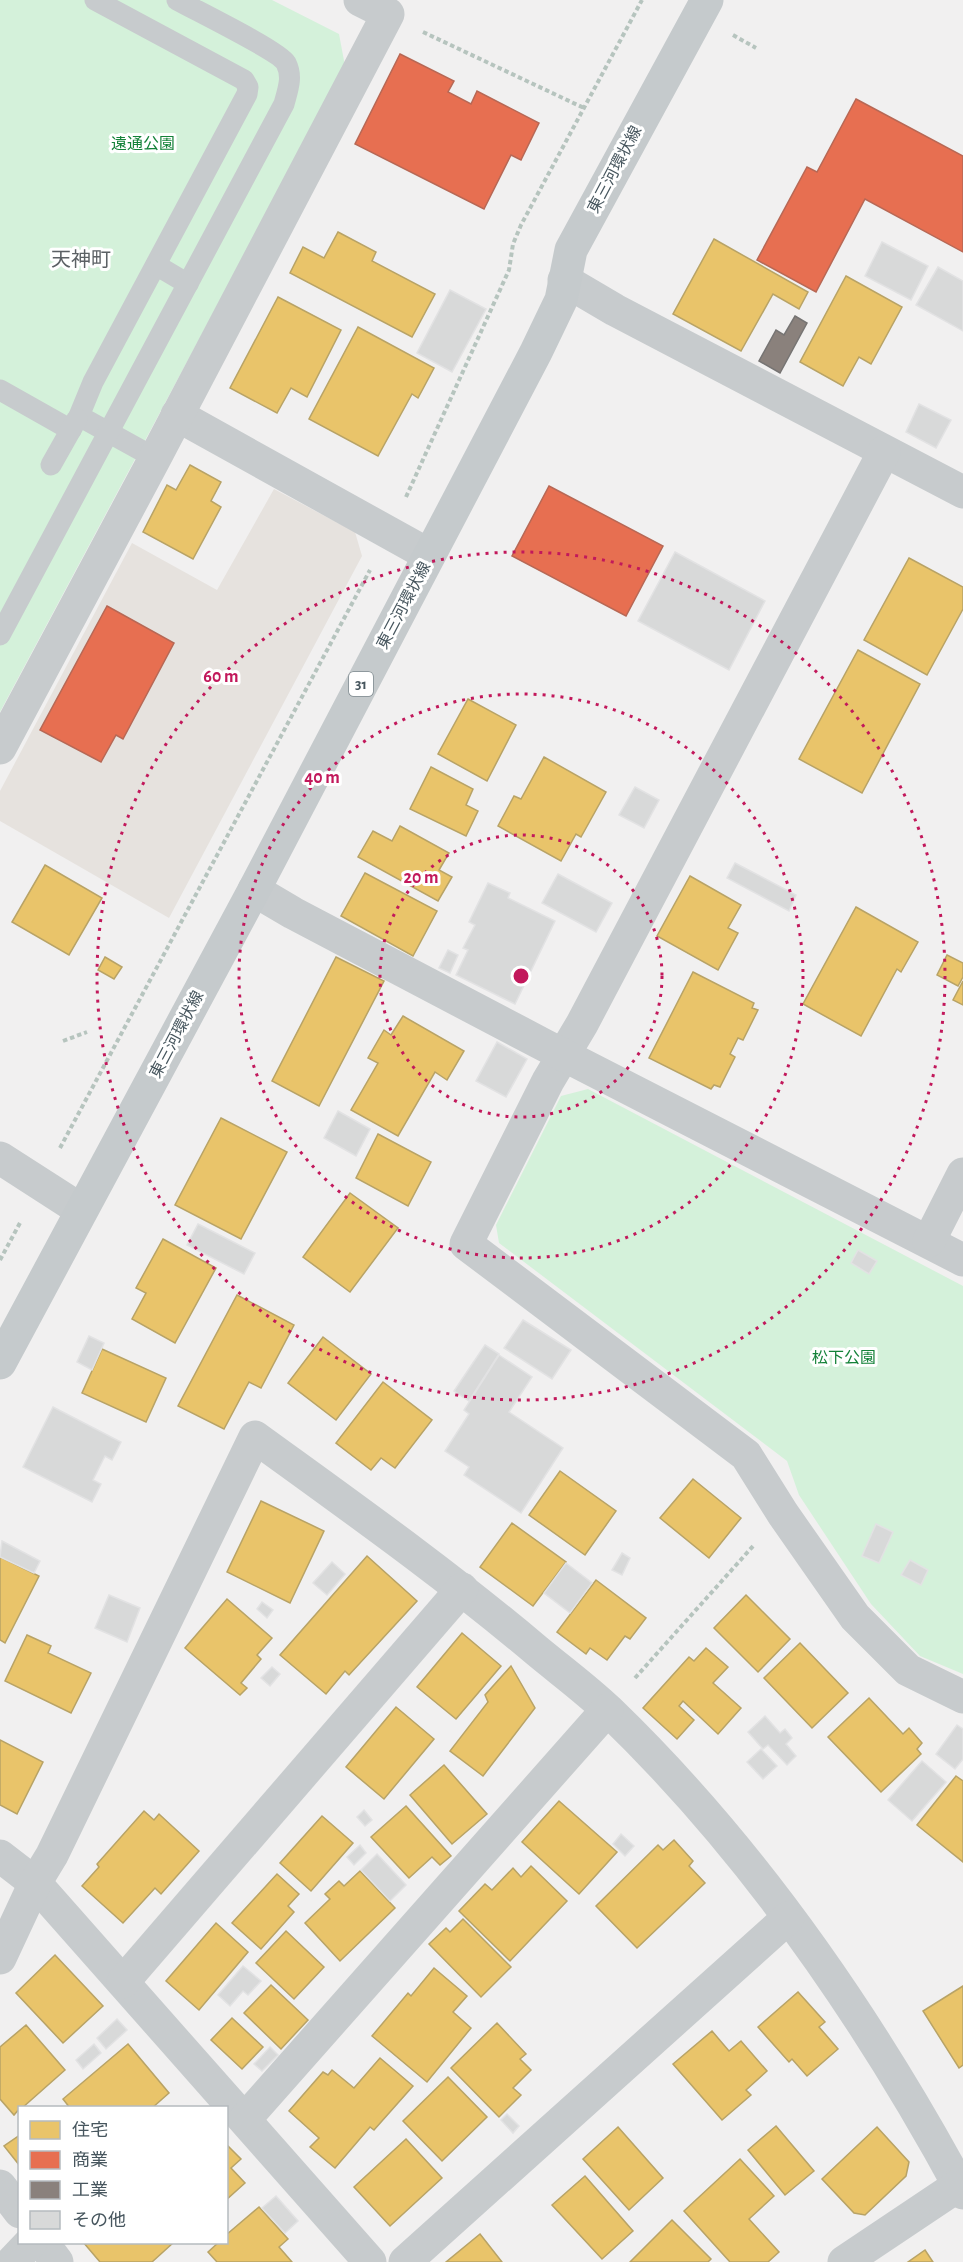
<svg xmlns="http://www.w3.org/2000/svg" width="963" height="2262" viewBox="0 0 963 2262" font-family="'Alegreya Sans','Noto Sans JP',sans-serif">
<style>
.commercial{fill:#e6e2de}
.green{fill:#d4f1da}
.homes{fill:#e9c46a;stroke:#b8a366;stroke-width:1.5}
.shops{fill:#e76f51;stroke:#b76855;stroke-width:1.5}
.industry{fill:#8a817c;stroke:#767473;stroke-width:1.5}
.building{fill:#d8d9d9;stroke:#e2e2e3;stroke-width:1.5}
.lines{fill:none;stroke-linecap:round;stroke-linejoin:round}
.path{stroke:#b6c4be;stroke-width:4;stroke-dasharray:4.5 3;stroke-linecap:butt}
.lane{stroke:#c7cbcd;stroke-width:21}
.street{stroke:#c7cbcd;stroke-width:33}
.primary{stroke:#c5cacc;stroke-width:33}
.ring{fill:none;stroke:#c2185b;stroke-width:3;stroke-dasharray:3 6}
.labels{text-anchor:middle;stroke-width:6;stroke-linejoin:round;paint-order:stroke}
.shield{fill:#fff;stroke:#7e898e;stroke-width:1.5}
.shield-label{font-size:15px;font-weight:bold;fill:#47565e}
.park-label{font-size:16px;fill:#148239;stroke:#fff}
.street-label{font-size:16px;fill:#47565e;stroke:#fff}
.quarter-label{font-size:20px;fill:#5c6165;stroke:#fff}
.centre{fill:#c2185b;stroke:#fff;stroke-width:3}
.ring-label{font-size:18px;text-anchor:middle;font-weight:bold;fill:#c2185b;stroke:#fff;stroke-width:6;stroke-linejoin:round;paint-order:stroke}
</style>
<rect width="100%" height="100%" fill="#f1f0f0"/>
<path class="commercial" d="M274,489L355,532L362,556L169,918L0,821V791L132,543L217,590Z"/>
<g class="green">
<path d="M0,0H272L339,34L345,66L0,712Z"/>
<path d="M588,1089L963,1286V1674L920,1656L871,1604L799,1495L787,1461L499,1243L496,1225L561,1096Z"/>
</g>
<g class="homes">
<path d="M338,232L376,252L372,261L435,294L412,337L290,273L303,247L324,258Z"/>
<path d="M714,239L808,292L799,309L773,294L741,351L673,314Z"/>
<path d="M846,276L902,307L871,364L859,357L843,386L800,362Z"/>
<path d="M278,297L341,330L307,397L291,388L277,413L230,388Z"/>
<path d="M358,327L434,368L418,398L412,394L378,456L309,419Z"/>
<path d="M190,465L221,482L211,501L221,507L193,559L143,532L167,485L176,490Z"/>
<path d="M909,558L963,587V609L927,675L864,640Z"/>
<path d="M858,650L920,684L862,793L799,759Z"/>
<path d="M468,699L516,725L487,781L438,754Z"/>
<path d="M544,757L606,792L581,837L576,834L561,861L498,826L514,796L521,799Z"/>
<path d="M431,767L473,789L466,805L478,811L466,836L410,809Z"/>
<path d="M400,826L449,853L439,870L452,877L438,901L358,857L373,831L392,841Z"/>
<path d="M45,865L102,898L69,955L12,922Z"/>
<path d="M365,873L437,911L413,956L341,916Z"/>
<path d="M690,876L741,905L728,928L738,933L718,970L657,936Z"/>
<path d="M856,907L918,942L901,972L897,969L861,1036L803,1004Z"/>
<path d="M947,955L963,963V977L958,986L937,975Z"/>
<path d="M105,957L122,967L114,979L98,970Z"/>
<path d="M336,957L384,981L319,1106L272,1081Z"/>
<path d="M693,972L754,1003L752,1008L758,1010L743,1040L738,1038L730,1054L735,1057L720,1087L714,1085L711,1089L649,1058Z"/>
<path d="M963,981V1005L953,1000Z"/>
<path d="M403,1016L464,1051L447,1080L435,1072L398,1136L351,1110L378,1063L368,1058L384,1030L391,1035Z"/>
<path d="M221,1118L287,1152L241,1239L175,1205Z"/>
<path d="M378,1134L431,1162L408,1206L356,1178Z"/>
<path d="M350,1193L398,1228L350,1292L303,1257Z"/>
<path d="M163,1239L216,1268L175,1343L132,1319L146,1293L136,1288Z"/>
<path d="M237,1295L294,1325L261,1388L249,1382L224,1429L178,1406Z"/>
<path d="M323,1337L371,1374L336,1420L288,1383Z"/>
<path d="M102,1349L166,1378L146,1422L82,1393Z"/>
<path d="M383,1382L432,1420L395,1468L381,1458L371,1470L336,1443Z"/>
<path d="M560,1471L616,1511L585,1555L529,1515Z"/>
<path d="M693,1479L741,1518L709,1558L660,1518Z"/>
<path d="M261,1501L324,1531L290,1603L227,1572Z"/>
<path d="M512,1523L566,1562L533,1606L480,1567Z"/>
<path d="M367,1556L417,1601L349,1675L345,1671L326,1694L280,1655Z"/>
<path d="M0,1557L39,1576L5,1643L0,1640Z"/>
<path d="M596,1580L646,1618L630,1639L625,1636L607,1660L590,1648L586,1654L557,1632Z"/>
<path d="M746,1595L790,1639L758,1672L714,1628Z"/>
<path d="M227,1599L272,1638L257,1655L261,1659L241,1683L247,1688L240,1695L185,1648Z"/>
<path d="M462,1633L501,1666L456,1719L417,1687Z"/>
<path d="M27,1635L51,1646L48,1653L91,1673L71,1713L5,1681Z"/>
<path d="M800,1643L848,1693L812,1728L764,1678Z"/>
<path d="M706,1648L728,1667L713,1683L741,1708L718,1734L683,1701L679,1706L694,1720L677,1739L643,1708L689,1657L694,1661Z"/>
<path d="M511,1666L535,1708L483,1776L450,1751L488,1702L485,1695Z"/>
<path d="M869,1698L903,1734L909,1728L922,1743L917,1749L921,1754L881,1792L828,1737Z"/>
<path d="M396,1707L434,1739L384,1799L346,1767Z"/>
<path d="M0,1740L43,1762L17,1814L0,1805Z"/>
<path d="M444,1765L487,1814L452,1844L410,1795Z"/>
<path d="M956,1776L963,1781V1862L917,1825Z"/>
<path d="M559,1801L617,1852L579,1894L522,1842Z"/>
<path d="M406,1806L451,1856L440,1865L432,1857L409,1878L371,1837Z"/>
<path d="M144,1811L154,1820L159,1814L199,1851L161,1894L155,1888L123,1923L82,1886L99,1867L97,1864Z"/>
<path d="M322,1816L353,1843L311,1891L280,1863Z"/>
<path d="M674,1840L693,1861L689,1866L705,1883L637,1948L596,1906L658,1845L663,1850Z"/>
<path d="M531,1866L567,1901L510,1961L459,1911L485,1884L492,1890L513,1868L521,1877Z"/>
<path d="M360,1871L395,1908L340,1961L305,1923L330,1899L325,1894L339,1881L344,1886Z"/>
<path d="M277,1874L299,1894L288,1906L294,1912L261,1949L232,1923Z"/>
<path d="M463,1919L511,1967L481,1997L429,1944L446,1928L450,1932Z"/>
<path d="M216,1923L248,1952L199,2010L166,1981Z"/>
<path d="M286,1931L324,1967L294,1999L256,1963Z"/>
<path d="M55,1955L103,2006L63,2043L16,1993Z"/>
<path d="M434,1968L467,1996L453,2012L471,2028L427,2082L372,2036L408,1993L411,1996Z"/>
<path d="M271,1985L308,2020L281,2049L244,2013Z"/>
<path d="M963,1986V2065L959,2068L923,2011Z"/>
<path d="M798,1992L825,2022L819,2027L838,2049L807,2076L792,2059L789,2062L758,2027Z"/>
<path d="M232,2018L263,2047L242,2069L211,2040Z"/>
<path d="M497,2023L526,2054L520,2059L531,2070L513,2088L521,2095L499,2117L451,2068Z"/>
<path d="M26,2025L65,2070L22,2108H20L14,2115L0,2099V2047Z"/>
<path d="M712,2031L729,2051L741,2041L767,2071L746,2090L751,2095L722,2120L673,2064Z"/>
<path d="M128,2044L169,2093L152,2108H70L63,2099Z"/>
<path d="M380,2058L413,2086L374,2130L370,2127L335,2168L310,2147L319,2138L289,2111L323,2072L328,2075L332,2070L354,2088Z"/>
<path d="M448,2077L487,2117L442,2161L403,2121Z"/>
<path d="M776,2126L814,2171L785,2195L748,2150Z"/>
<path d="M618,2127L663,2178L629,2210L583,2159Z"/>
<path d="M877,2127L909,2162L906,2176L865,2215L854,2213L822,2179Z"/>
<path d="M20,2135V2166L4,2146Z"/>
<path d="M406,2139L442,2178L390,2226L354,2187Z"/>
<path d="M226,2144L241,2159L231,2168L245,2183L226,2200Z"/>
<path d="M740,2159L774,2196L749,2219L779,2252L768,2262H730L684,2211Z"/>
<path d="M585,2176L633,2231L602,2259L552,2205Z"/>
<path d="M259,2207L288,2239L279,2247L292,2262H217L208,2252L219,2242H226V2235Z"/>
<path d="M672,2220L711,2259L708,2262H630Z"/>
<path d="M480,2234L502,2262H446Z"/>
<path d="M83,2242H173V2243L152,2262H100Z"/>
<path d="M925,2250L933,2262H908Z"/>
</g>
<g class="shops">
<path d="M400,54L454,81L448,92L471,104L477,91L539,123L521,160L511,155L484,209L355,144Z"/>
<path d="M856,99L963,156V252L865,199L816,292L757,260L807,167L817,172Z"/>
<path d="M549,486L663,546L626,616L512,556Z"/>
<path d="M107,606L174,643L123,739L116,735L101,762L40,730Z"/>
</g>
<path class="industry" d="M795,316L807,323L780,373L759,361L776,330L784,335Z"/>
<g class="building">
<path d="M882,242L928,266L911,300L865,276Z"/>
<path d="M938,267L963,281V331L916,305Z"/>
<path d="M450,290L486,309L452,372L417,353Z"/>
<path d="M919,404L951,420L936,448L906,432Z"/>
<path d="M675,552L765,601L729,670L638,621Z"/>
<path d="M635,787L659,800L644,828L619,815Z"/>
<path d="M735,863L796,895L789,911L727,878Z"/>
<path d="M558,874L612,903L596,932L542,903Z"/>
<path d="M488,883L510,893L508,898L555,921L515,1004L456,975L468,950L463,948L475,925L469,922Z"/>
<path d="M448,950L458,955L450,973L439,968Z"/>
<path d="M497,1042L527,1059L506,1097L476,1081Z"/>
<path d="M338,1111L370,1129L356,1156L324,1138Z"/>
<path d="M198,1224L255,1253L244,1274L187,1245Z"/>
<path d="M858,1250L877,1261L869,1274L851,1263Z"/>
<path d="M523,1320L571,1350L552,1379L504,1348Z"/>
<path d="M89,1336L104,1343L92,1370L77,1362Z"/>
<path d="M485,1345L499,1354L469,1401L454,1391Z"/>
<path d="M499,1355L532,1377L509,1412L563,1448L521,1513L464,1475L469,1467L445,1451L469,1414L464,1410Z"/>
<path d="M53,1407L121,1442L112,1460L105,1456L93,1480L101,1484L92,1502L23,1467Z"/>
<path d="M876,1524L893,1532L879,1563L862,1556Z"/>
<path d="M2,1541L40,1561L34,1573L0,1557Z"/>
<path d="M622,1553L630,1558L622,1575L612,1570Z"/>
<path d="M910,1560L928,1570L921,1585L901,1575Z"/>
<path d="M332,1562L345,1574L327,1595L313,1583Z"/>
<path d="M566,1563L592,1583L570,1613L544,1593Z"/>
<path d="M109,1595L140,1608L127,1642L95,1628Z"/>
<path d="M262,1602L273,1610L267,1618L257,1609Z"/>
<path d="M272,1667L280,1674L270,1686L261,1678Z"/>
<path d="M765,1716L780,1733L785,1729L792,1738L786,1744L796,1756L787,1765L768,1745L763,1749L748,1732Z"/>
<path d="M957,1725L963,1729V1759L955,1769L936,1754Z"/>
<path d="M761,1749L777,1766L763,1779L747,1762Z"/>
<path d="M922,1761L946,1782L912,1821L888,1800Z"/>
<path d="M364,1810L372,1820L365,1826L357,1817Z"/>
<path d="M621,1834L634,1846L625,1856L613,1844Z"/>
<path d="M360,1845L366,1853L354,1865L347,1857Z"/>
<path d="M377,1854L406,1885L390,1901L361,1870Z"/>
<path d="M243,1966L261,1981L248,1995L243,1991L230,2006L218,1995Z"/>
<path d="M117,2019L127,2030L106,2049L97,2038Z"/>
<path d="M94,2044L101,2053L83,2069L76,2060Z"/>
<path d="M270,2047L278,2055L262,2071L254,2064Z"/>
<path d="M507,2114L519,2126L513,2133L501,2120Z"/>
<path d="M276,2196L298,2221L285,2233L262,2208Z"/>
</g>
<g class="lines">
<g class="path">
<path d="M423,32L584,108"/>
<path d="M733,35L756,48"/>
<path d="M406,497L509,270L513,244L521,225L642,0"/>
<path d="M63,1041L87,1032"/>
<path d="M60,1148L370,570"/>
<path d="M0,1260L21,1221"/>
<path d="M635,1678L754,1545"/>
</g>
<g class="lane">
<path d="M95,0L244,80L248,87L247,94L93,382L79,416L155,458"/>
<path d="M156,265L188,284"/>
<path d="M0,390L71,430"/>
<path d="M51,465L77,419"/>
<path d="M0,635L284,104C288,89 293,77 286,63C279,51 195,10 177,0"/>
</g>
<g class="street">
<path d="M564,280L615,310L963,492"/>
<path d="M177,415L429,555"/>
<path d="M884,452L582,1024L548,1081L466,1244L746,1455L783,1514L855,1617L908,1670L963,1697"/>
<path d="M0,748L155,458L388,14L360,0"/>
<path d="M254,890L293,913L544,1045L963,1260"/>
<path d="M0,1158L81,1210"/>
<path d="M929,1241L963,1174"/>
<path d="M0,1856L35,1883L370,2262"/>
<path d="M0,1958L35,1883L52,1855L255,1437C350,1506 446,1574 536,1650C560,1670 586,1689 609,1711C751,1848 869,2019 963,2193"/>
<path d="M123,1982L462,1589"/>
<path d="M245,2119L607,1710"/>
<path d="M0,2186L20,2212"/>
<path d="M42,2242L57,2262"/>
<path d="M12,2262L31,2242"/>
<path d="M405,2262L788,1918"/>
<path d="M844,2262L959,2185"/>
</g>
<path class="primary" d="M0,1363L254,890L536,352L561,300L571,250L707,0"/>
</g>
<g class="ring">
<circle cx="521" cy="976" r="141"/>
<circle cx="521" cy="976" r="282"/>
<circle cx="521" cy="976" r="424"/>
</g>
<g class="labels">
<rect class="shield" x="349" y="672" width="24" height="24" rx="4.5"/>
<g class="shield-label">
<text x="361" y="689">31</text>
</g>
<g class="park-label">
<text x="143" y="149">遠通公園</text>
<text x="844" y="1363">松下公園</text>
</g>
<g class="street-label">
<text transform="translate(614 169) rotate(-62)" y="6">東三河環状線</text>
<text transform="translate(403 605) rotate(-62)" y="6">東三河環状線</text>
<text transform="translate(176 1034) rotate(-62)" y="6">東三河環状線</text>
</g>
<g class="quarter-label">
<text x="81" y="266">天神町</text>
</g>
</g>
<circle cx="521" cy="976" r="9" class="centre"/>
<g class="ring-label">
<text x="221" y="682">60 m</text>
<text x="322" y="783">40 m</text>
<text x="421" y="883">20 m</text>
</g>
<rect x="18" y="2106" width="210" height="138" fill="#ffffff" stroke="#b5bbbf" stroke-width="1.5"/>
<rect x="30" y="2121" width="30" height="18" fill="#e9c46a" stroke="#b5bbbf" stroke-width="1.5"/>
<text x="72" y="2136" font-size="18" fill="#47565e">住宅</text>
<rect x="30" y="2151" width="30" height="18" fill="#e76f51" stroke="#b5bbbf" stroke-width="1.5"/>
<text x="72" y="2166" font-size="18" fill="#47565e">商業</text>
<rect x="30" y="2181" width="30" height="18" fill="#8a817c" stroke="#b5bbbf" stroke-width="1.5"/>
<text x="72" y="2196" font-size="18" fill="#47565e">工業</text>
<rect x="30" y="2211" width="30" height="18" fill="#d8d9d9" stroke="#b5bbbf" stroke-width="1.5"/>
<text x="72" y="2226" font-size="18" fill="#47565e">その他</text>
</svg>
